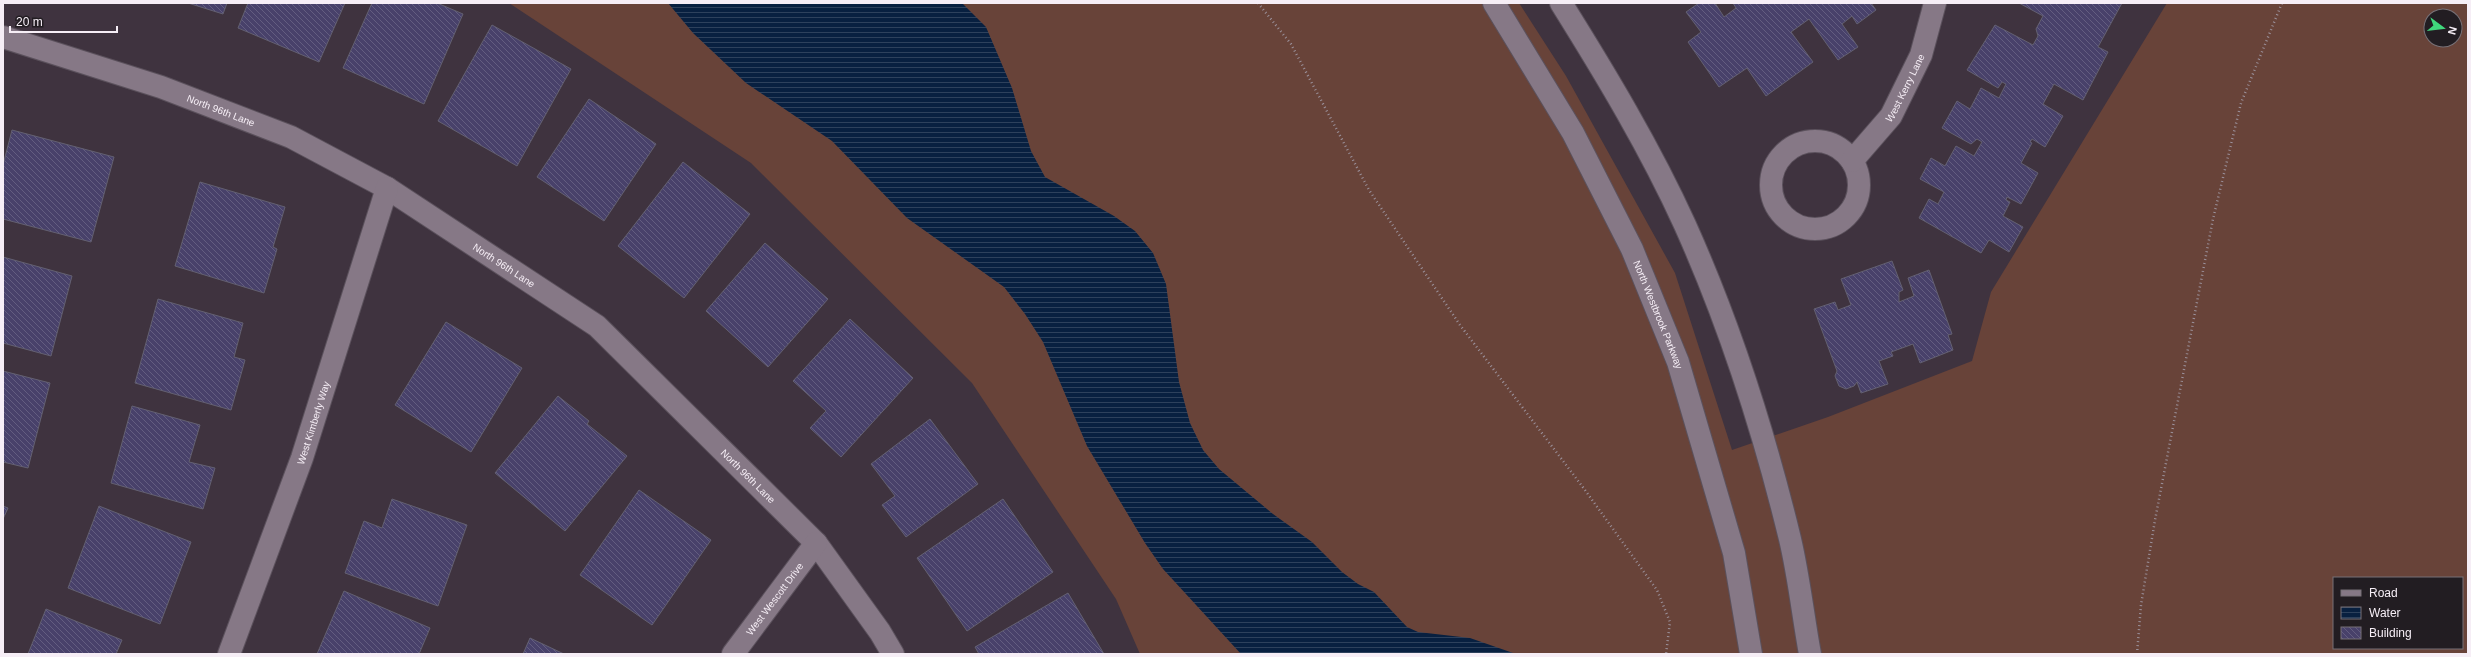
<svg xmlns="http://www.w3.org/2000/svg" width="2471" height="657" viewBox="0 0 2471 657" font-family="Helvetica,sans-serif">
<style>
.grass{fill:#684339;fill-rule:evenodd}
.water{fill:url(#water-rules)}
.building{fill:url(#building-back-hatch);stroke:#636071}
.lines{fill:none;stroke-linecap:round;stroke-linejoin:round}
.minor-casing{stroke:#5b515c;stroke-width:24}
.path{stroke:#9b919b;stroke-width:2.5;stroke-dasharray:1 3;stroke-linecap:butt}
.minor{stroke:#867886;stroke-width:22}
.labels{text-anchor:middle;stroke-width:3.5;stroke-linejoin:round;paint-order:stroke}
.street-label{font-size:10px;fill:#f6eef6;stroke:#221d22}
</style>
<defs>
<pattern id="water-rules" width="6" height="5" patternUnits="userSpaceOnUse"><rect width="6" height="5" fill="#082040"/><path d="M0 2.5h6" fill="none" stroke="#2d415c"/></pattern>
<pattern id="building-back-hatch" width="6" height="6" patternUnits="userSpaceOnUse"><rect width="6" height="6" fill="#48416a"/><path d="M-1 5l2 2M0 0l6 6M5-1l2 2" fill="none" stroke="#635d80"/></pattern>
</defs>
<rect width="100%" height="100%" fill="#3f333f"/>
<path class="grass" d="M509,3H1519L1566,76L1675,273L1732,450L1828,417L1972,361L1991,292L2167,3H2468V654H1140L1116,599L972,383L751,163ZM2431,16H2455V40H2431ZM2334,578H2462V648H2334Z"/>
<path class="water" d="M668,3H962L986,27L1012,88L1031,151L1045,177L1114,216L1135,231L1153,253L1166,284L1179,382L1190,423L1203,450L1219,469L1273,514L1312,542L1342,572L1358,584L1374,592L1407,627L1418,632L1470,638L1516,654H1241L1163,569L1145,543L1087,446L1043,342L1025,314L1004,287L907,218L832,141L746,83L693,33Z"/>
<g class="building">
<path d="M188,3H227L223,14Z"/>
<path d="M248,3H345L319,62L238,28Z"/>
<path d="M372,3H437L463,14L424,104L343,68Z"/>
<path d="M1699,3H1715L1724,17L1736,8L1733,3H1871L1876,10L1857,24L1852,16L1842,24L1858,47L1838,60L1809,19L1791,32L1813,62L1766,96L1747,68L1719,87L1688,42L1701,32L1686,12Z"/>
<path d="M2019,3H2122L2098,47L2108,52L2083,100L2054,84L2043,104L2063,116L2045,147L2032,139L2030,142L2032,143L2021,163L2038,173L2021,204L2007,197L2006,200L2010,202L2003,216L2023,227L2009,252L1989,240L1981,253L1919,218L1929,199L1938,204L1944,192L1920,179L1931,158L1945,166L1956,146L1974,156L1982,142L1977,139L1971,144L1942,128L1957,101L1970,109L1981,88L1999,98L2006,84L2002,82L1998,88L1967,70L1995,25L2033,45L2038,36L2036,29L2043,16Z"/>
<path d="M492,25L571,69L517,166L438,121Z"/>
<path d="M589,99L656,144L604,221L537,177Z"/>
<path d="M12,130L114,157L91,242L3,219V165Z"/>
<path d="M683,162L750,214L684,298L618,246Z"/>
<path d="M200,182L285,207L273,247L277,249L264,293L175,266Z"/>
<path d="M765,243L828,299L768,367L706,311Z"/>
<path d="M3,257L72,276L51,356L3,343Z"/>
<path d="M1892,261L1903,290L1899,292V302L1914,296L1908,278L1929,270L1952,334L1948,335L1953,350L1920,363L1913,344L1891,352L1893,356L1879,361L1888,384L1861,393L1857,382L1854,386L1846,389L1839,386L1835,376L1837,371L1814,309L1835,302L1838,310L1851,305L1841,279Z"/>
<path d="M158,299L243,323L234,357L245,360L231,410L135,383Z"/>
<path d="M850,319L913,378L841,457L810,428L826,411L793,381Z"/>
<path d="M446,322L522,368L471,452L395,405Z"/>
<path d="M3,371L50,383L28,468L3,462Z"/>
<path d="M558,396L589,421L587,424L627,456L565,531L495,473Z"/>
<path d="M132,406L200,425L189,462L215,468L203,509L111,483Z"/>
<path d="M930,419L978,484L906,537L882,505L895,496L871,464Z"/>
<path d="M639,490L711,540L652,625L580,575Z"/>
<path d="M392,499L467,525L438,606L345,573L364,521L382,528Z"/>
<path d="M1003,499L1053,572L967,631L917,558Z"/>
<path d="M3,506L8,508L3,519Z"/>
<path d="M99,506L191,542L160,624L68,588Z"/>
<path d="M344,591L430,628L419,654H317Z"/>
<path d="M1068,593L1104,654H979L975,647Z"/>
<path d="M46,609L122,640L116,654H28Z"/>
<path d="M530,638L564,654H523Z"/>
</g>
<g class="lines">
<defs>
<g id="minor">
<path id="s1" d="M1494,3L1573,133L1632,249L1678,362L1734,553L1751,654"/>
<path d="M1561,3C1606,75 1650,148 1685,225C1730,325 1764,432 1790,539C1799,577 1803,616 1810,654"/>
<path id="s2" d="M3,37L161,87L291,137L387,188L597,326L816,543L880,632L893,654"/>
<circle cx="1815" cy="185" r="44"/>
<path id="s3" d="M1852,161L1891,116L1921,55L1935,3"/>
<path id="s4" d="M229,654L302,458L387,188"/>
<path id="s5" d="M733,654L816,543"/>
</g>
</defs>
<use href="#minor" class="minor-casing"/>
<g class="path">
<path d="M1258,3L1291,44L1369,190L1460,325L1582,486L1657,590L1670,622L1666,654"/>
<path d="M2137,654L2141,605L2155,520L2213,219L2241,103L2282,3"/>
</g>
<use href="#minor" class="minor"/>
</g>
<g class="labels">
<g class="street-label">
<text dy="4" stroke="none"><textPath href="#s3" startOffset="91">West Kerry Lane</textPath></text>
<text dy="4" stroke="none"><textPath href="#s2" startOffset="230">North 96th Lane</textPath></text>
<text dy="4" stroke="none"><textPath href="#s2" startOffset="554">North 96th Lane</textPath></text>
<text dy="4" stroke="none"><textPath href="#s1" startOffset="353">North Westbrook Parkway</textPath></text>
<text dy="4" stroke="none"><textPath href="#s4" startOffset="246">West Kimberly Way</textPath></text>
<text dy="4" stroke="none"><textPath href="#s2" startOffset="878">North 96th Lane</textPath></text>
<text dy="4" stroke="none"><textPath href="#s5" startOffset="69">West Wescott Drive</textPath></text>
</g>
</g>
<rect width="2471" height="657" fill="none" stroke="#f6eef6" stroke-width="8"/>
<rect x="2333" y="577" width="130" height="72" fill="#221d22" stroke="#777177"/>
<rect x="2341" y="590" width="20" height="6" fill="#867886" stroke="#777177"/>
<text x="2369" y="597" font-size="12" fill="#f6eef6">Road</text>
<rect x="2341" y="607" width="20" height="12" fill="url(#water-rules)" stroke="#777177"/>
<text x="2369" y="617" font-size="12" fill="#f6eef6">Water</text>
<rect x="2341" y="627" width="20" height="12" fill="url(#building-back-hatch)" stroke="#777177"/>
<text x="2369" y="637" font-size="12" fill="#f6eef6">Building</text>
<g transform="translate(2443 28) rotate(105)"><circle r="19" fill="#221d22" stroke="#777177"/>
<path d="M0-3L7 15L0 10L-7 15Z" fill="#40d77c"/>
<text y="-6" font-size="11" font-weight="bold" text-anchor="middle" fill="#f6eef6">N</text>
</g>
<path d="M10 26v6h107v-6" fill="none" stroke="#f6eef6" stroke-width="2"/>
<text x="16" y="26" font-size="12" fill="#f6eef6" stroke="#221d22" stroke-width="3" paint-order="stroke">20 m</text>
</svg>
